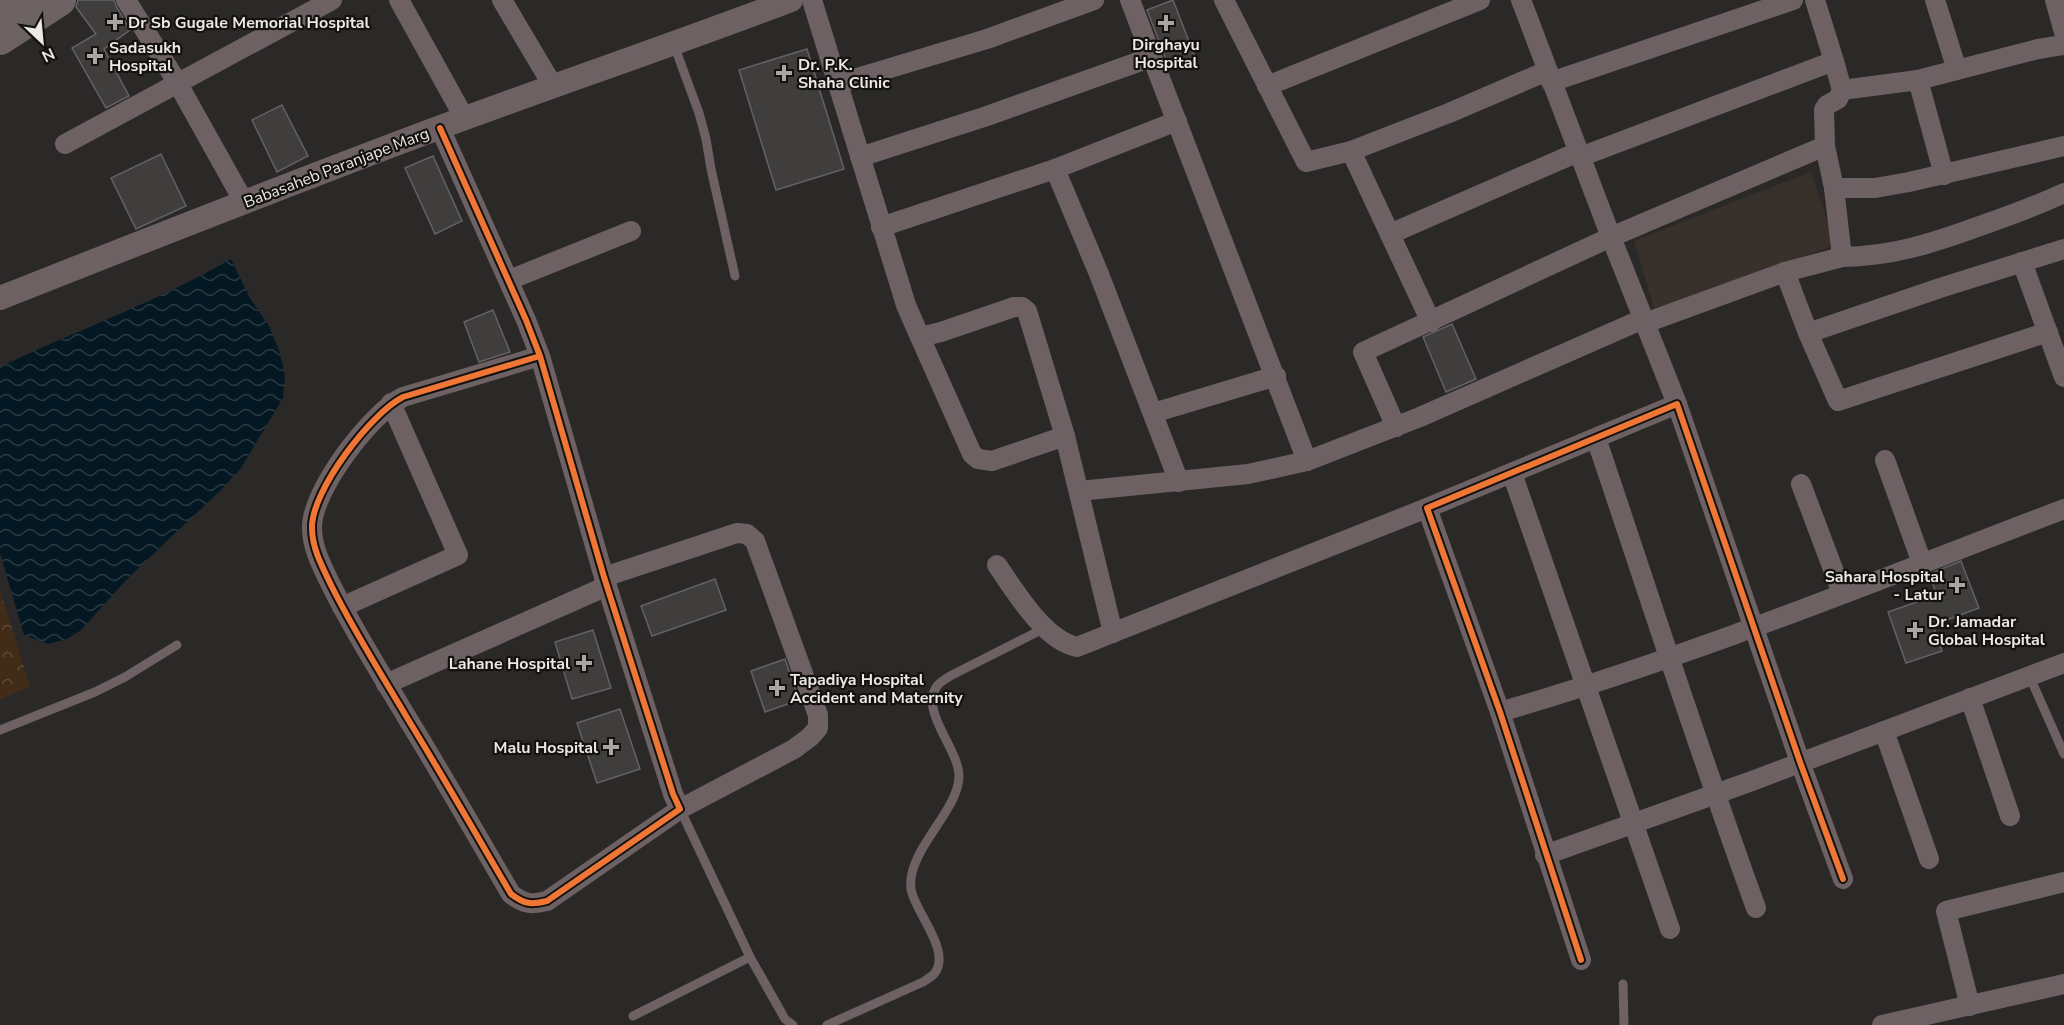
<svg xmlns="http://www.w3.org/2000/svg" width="2064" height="1025" viewBox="0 0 2064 1025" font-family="'Nunito Sans',sans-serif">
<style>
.built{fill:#38302a}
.park{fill:url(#park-crowns)}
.water{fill:url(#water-waves)}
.building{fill:#3f3e3d;stroke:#636161;stroke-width:1.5}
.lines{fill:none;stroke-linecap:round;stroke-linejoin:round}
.service{stroke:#6d6164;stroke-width:9}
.minor{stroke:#6d6164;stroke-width:20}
.tertiary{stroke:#6d6164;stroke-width:24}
.primary{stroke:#6d6263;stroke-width:32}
.cycleway-casing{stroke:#131210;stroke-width:10}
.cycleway{stroke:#f07635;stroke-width:6}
.poi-dot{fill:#a8a5a3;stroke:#131210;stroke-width:2}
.labels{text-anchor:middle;stroke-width:4.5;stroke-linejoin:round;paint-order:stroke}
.poi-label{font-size:16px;font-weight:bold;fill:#ebe8e6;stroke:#131210;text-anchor:start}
.street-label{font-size:16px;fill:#ebe8e6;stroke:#131210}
</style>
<defs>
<pattern id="park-crowns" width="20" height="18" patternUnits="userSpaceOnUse" patternTransform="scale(1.5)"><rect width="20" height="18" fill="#412d17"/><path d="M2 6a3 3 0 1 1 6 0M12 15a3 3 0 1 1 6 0" fill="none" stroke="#5d4b39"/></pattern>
<pattern id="water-waves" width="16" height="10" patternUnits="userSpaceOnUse" patternTransform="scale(1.5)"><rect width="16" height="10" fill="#041823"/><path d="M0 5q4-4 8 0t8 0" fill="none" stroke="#293a43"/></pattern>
</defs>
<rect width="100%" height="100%" fill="#2b2927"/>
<path class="built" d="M1811,172L1835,245L1655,311L1634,241Z"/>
<path class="park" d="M0,591L30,686L0,700Z"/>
<path class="water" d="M231,259L250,298L269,326L280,353L285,376L283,398L241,468L221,490L130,576L81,630L67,639L48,644L24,635L0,553V367C77,330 157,302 231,259Z"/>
<g class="building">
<path d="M78,0H114L116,6L130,30L104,49L129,96L106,108L72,48L96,34L76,7Z"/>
<path d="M1173,0L1195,57L1169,67L1147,10Z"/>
<path d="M807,49L844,169L776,190L739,70Z"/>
<path d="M282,105L308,156L277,172L252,120Z"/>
<path d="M161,154L186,206L136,229L111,178Z"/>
<path d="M433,156L462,221L435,234L405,168Z"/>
<path d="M493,310L510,352L479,362L464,322Z"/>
<path d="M1452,324L1476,379L1446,392L1423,337Z"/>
<path d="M1961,561L1979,608L1933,625L1942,651L1906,663L1888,612L1937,595L1929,574Z"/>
<path d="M715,579L726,610L652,636L641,606Z"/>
<path d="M593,630L611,688L572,699L555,642Z"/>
<path d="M785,659L799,700L765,712L751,671Z"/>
<path d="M620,709L640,769L597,783L577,723Z"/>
</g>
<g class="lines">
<g class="service">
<path d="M674,45L699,113L706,139L711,169L735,276"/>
<path d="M2029,675L2064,754"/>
<path d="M0,730L95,692L125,677L177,645"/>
<path d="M680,809L750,957L785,1019L793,1025"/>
<path d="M1623,984L1624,1025"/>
<path d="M633,1016L750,957"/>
<path d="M827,1025L923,982C926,980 931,977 934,974C953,952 914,911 911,889C906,851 959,811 959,776C959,749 919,711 937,686C940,682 947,678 952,675L1045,628"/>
</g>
<g class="minor">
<path d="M126,0L177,82L244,202"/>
<path d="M399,0L465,119"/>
<path d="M502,0L553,86"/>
<path d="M812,0L906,305L920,337L941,332L1014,307H1022L1027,311L1065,436L1113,633"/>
<path d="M1130,0L1307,461"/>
<path d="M1224,0L1306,162L1351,151L1431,322"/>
<path d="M1521,0L1611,237L1677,404"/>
<path d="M1935,0L1957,70"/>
<path d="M2055,0L2064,32"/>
<path d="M1918,80L2038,49L2064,45"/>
<path d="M1551,82L1793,0"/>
<path d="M837,84L987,39L1094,0"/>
<path d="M1267,86L1480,0"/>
<path d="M1842,90L1918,80L1944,175"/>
<path d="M1177,121L1055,169L1099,274L1179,482"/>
<path d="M440,128L526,320L540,356L604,577L673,794L680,809L547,901C531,905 524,904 511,894C477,836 444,778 409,721C383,677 355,633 332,587C323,568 312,549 312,528C311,491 371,413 403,397L540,356"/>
<path d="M65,144L332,0"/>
<path d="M1351,151L1449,113L1547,71"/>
<path d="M860,157L987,116L1152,57"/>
<path d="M1580,157L1834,61L1815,0"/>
<path d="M1834,188H1875L1909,182L2064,146"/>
<path d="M881,227L1055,169"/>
<path d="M1390,234L1578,152"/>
<path d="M1842,257C1893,256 1930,244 1977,227C2006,217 2036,206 2064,193"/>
<path d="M2022,262L2064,377"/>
<path d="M1785,272L1808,333"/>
<path d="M509,280L631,231"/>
<path d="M1645,323L1785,272L1842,257L1834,188L1825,146"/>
<path d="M2048,332L1838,401L1808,333L1940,288L2064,249"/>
<path d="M920,337L972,454L978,459L992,461L1065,436"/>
<path d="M1153,413L1276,376"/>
<path d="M1396,427L1363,352L1611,237L1825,146L1824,110L1827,105L1838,99L1842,90L1834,61"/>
<path d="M1596,438C1649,595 1699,752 1756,908"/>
<path d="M1885,460L1922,563"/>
<path d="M1512,473L1670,929"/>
<path d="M1801,484L1842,593"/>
<path d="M1079,491L1248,474L1307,461L1420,417L1643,319"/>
<path d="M997,565C1015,591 1044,640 1077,647L1427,508"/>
<path d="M604,577L737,533L747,534L755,541L818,715V728L810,737L794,749L680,809"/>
<path d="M342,607L458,555L391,403"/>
<path d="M386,684L607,586"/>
<path d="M1970,698L2010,816"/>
<path d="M1500,712C1692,656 1878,580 2064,509"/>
<path d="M1884,731L1929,859"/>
<path d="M1545,855L1752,781L2064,663"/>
<path d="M1581,960L1500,712L1427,508L1677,404L1800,762L1843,879"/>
<path d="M1970,1006L1946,911L2064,882"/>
<path d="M1882,1025L2064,984"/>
</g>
<path class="tertiary" d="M0,298C147,240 293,182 441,127C557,84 675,44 791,0"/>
<g class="primary">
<path d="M0,12L19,0"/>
<path d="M0,39L60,0"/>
</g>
<defs>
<g id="cycleway">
<path d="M440,128L526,320L540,356L604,577L673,794L680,809L547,901C531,905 524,904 511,894C477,836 444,778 409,721C383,677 355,633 332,587C323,568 312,549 312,528C311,491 371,413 403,397L540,356"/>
<path d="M1581,960L1500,712L1427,508L1677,404L1800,762L1843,879"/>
</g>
</defs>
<use href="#cycleway" class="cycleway-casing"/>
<use href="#cycleway" class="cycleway"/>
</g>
<g class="poi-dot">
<path d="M112 13h6v6h6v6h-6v6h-6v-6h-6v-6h6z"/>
<path d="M1163 14h6v6h6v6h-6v6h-6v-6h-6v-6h6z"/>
<path d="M92 47h6v6h6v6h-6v6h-6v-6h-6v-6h6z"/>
<path d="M781 64h6v6h6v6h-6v6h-6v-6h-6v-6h6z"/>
<path d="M1954 576h6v6h6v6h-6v6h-6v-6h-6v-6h6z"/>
<path d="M1912 621h6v6h6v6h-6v6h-6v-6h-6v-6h6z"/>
<path d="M581 654h6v6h6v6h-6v6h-6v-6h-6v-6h6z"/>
<path d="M774 679h6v6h6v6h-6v6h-6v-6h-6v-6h6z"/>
<path d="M608 738h6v6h6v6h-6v6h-6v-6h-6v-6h6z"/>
</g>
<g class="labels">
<g class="poi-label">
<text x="128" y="28">Dr Sb Gugale Memorial Hospital</text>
<text x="1166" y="50" text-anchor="middle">Dirghayu<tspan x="1166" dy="18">Hospital</tspan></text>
<text x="109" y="53">Sadasukh<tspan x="109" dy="18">Hospital</tspan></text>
<text x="798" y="70">Dr. P.K.<tspan x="798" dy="18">Shaha Clinic</tspan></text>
<text x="1944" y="582" text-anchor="end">Sahara Hospital<tspan x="1944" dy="18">- Latur</tspan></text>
<text x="1928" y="627">Dr. Jamadar<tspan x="1928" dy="18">Global Hospital</tspan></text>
<text x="570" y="669" text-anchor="end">Lahane Hospital</text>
<text x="790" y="685">Tapadiya Hospital<tspan x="790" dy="18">Accident and Maternity</tspan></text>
<text x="598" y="753" text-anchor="end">Malu Hospital</text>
</g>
<g class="street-label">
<text transform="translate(336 167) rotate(-21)" y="6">Babasaheb Paranjape Marg</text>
</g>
</g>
<g transform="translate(42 42) rotate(154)" stroke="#131210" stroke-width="4.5" paint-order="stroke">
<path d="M0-4.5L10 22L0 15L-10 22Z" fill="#ebe8e6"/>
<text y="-9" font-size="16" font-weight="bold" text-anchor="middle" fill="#ebe8e6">N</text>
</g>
</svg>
